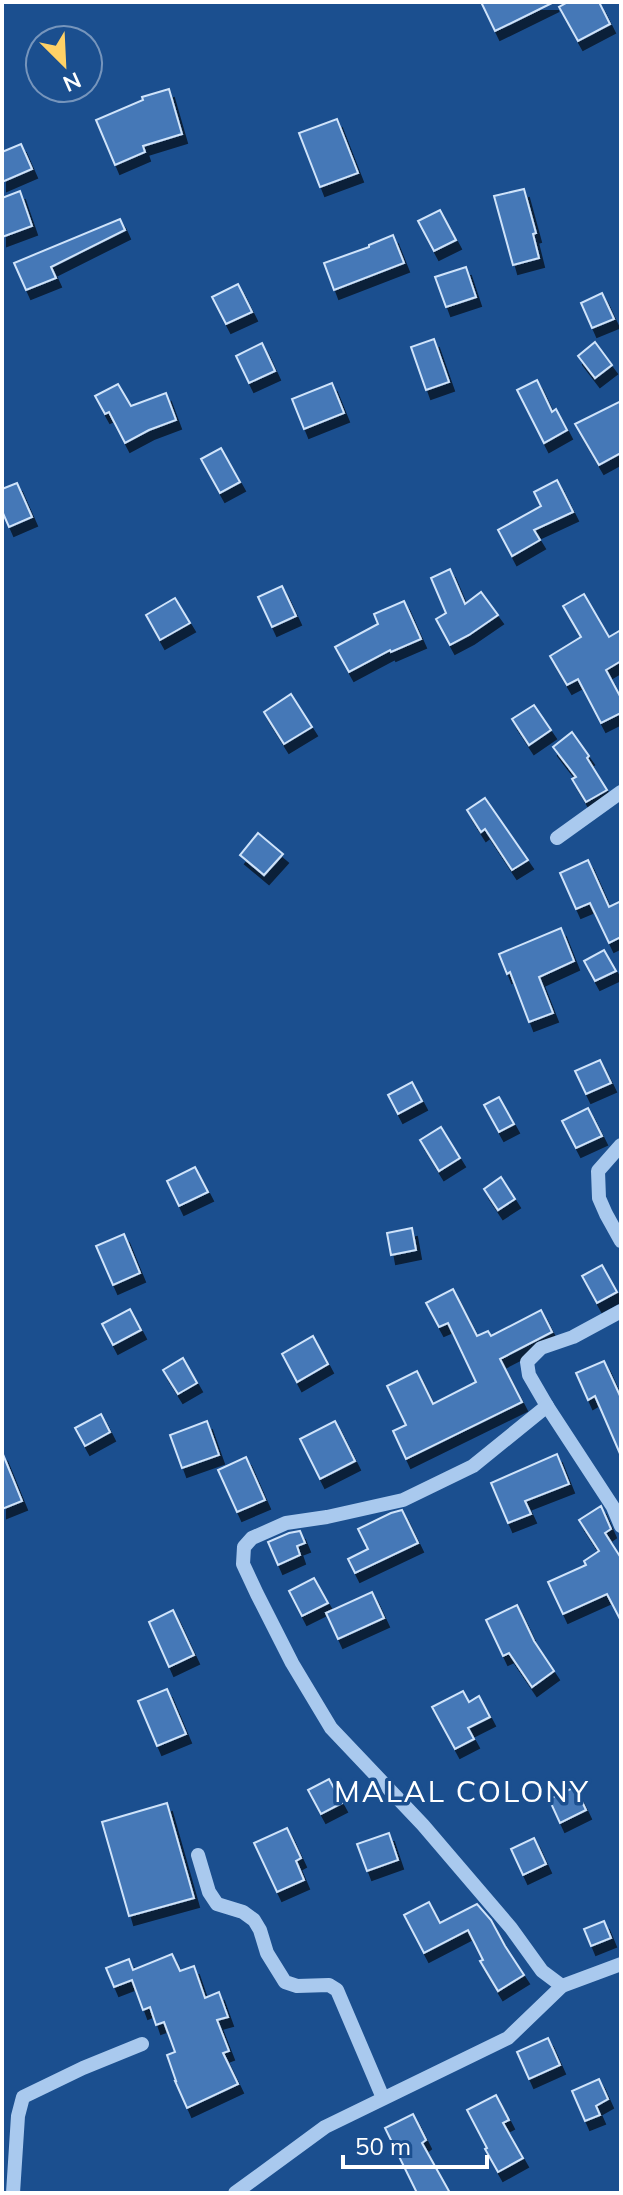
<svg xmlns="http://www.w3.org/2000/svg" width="623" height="2195" viewBox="0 0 623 2195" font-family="Mulish,sans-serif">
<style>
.building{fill:#4478b7;stroke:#cfe3fa;stroke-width:2;filter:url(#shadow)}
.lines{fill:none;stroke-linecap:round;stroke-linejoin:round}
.minor{stroke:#a9c9ee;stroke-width:14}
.labels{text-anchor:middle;stroke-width:7;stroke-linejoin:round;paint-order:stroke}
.neighbourhood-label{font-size:30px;letter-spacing:2px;fill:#fff;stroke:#1b4f8f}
</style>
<defs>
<filter id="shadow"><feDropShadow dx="5" dy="9" stdDeviation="0" flood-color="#0009"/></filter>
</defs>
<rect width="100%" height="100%" fill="#1b4f8f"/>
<g class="building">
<path d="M481,2H554L495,31Z"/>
<path d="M568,2H599L610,24L578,41L559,7Z"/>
<path d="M169,89L182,134L143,146L145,152L115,165L96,120L143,100L142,97Z"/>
<path d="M337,119L358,173L320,187L299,133Z"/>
<path d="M21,144L32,169L2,182V152Z"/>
<path d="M524,189L536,233L533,234L539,258L513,265L494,196Z"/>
<path d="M20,191L32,226L2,237V198Z"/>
<path d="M440,210L456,240L434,251L418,221Z"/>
<path d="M120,219L125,230L51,267L56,278L26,290L14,263Z"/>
<path d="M393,235L404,263L334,290L324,263L369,247V245Z"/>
<path d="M466,267L476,297L446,307L435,277Z"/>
<path d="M238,284L252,312L226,324L212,297Z"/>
<path d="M602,293L614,319L592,328L581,303Z"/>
<path d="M434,339L449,382L426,390L411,347Z"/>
<path d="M595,342L612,365L595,378L578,356Z"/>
<path d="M262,343L275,371L249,383L236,356Z"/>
<path d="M537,380L552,412L556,409L567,430L544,443L517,390Z"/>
<path d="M332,383L344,413L304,429L292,399Z"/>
<path d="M118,384L131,406L166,393L176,420L149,430L125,443L109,412L105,414L95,396Z"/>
<path d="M621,401V453L599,465L575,424Z"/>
<path d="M221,448L240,482L220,493L201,459Z"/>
<path d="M557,480L573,512L534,530L540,540L512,556L498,530L541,506L534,492Z"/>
<path d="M17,483L32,517L9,527L2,511V489Z"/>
<path d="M450,569L465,604L481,592L498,615L469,635L450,645L436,619L446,613L431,578Z"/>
<path d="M282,586L296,616L272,627L258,597Z"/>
<path d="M584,594L609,637L621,630V661L606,670L621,698V713L601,723L578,679L567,685L550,656L581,637L563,606Z"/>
<path d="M175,598L190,623L160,640L146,615Z"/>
<path d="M404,601L421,639L391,652L390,650L349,672L335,647L378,624L374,614Z"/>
<path d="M291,694L312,727L284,744L264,712Z"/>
<path d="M534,705L551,730L529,745L512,719Z"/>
<path d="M572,732L589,756L587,758L607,790L586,802L572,779L576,777L553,747Z"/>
<path d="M485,798L528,860L512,870L485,829L481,832L467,810Z"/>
<path d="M258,833L283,854L264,875L240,855Z"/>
<path d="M588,860L609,907L621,901V937L609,943L590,903L576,909L560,873Z"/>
<path d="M561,928L574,961L539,977L553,1013L529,1022L510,972L507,974L499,954Z"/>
<path d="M604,950L616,971L595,981L584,961Z"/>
<path d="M600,1060L611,1083L586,1094L575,1071Z"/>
<path d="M412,1082L422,1101L398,1114L388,1095Z"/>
<path d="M499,1097L514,1124L499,1132L484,1105Z"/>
<path d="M588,1108L602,1136L576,1148L562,1121Z"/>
<path d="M441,1127L460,1158L439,1171L420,1140Z"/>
<path d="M195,1167L208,1192L179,1206L167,1181Z"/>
<path d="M501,1177L515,1199L498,1210L484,1189Z"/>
<path d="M412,1228L416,1250L391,1255L387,1233Z"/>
<path d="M124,1234L140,1273L113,1285L96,1246Z"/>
<path d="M602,1265L617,1292L597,1303L582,1276Z"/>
<path d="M453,1289L477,1336L488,1331L491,1336L541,1310L552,1332L500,1359L522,1402L406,1459L393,1431L406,1425L387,1386L417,1371L433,1404L476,1382L448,1323L439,1327L426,1303Z"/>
<path d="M130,1309L141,1330L113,1345L102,1324Z"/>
<path d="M313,1336L328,1364L297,1382L282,1354Z"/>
<path d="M183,1358L197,1383L178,1394L163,1370Z"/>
<path d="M604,1361L621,1398V1456L595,1396L588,1400L576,1373Z"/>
<path d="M101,1414L110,1432L85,1446L75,1428Z"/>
<path d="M207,1421L219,1455L182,1468L170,1435Z"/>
<path d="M335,1421L355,1461L320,1479L300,1439Z"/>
<path d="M2,1452L22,1501L2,1509Z"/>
<path d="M557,1454L569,1484L525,1501L531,1514L508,1523L491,1483Z"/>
<path d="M246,1457L265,1500L237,1512L218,1470Z"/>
<path d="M601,1506L611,1529L605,1533L621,1558V1621L607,1594L563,1614L548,1582L586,1565L584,1561L599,1551L579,1520Z"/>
<path d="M402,1510L418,1543L355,1573L348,1559L368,1549L358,1529L391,1513Z"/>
<path d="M300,1531L305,1543L297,1546L300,1555L278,1565L268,1542L289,1533Z"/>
<path d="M314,1578L328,1603L302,1616L289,1591Z"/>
<path d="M372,1592L384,1618L338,1639L326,1613Z"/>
<path d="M517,1605L534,1641L554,1671L532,1687L509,1653L503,1656L486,1620Z"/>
<path d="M173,1610L194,1655L169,1667L149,1622Z"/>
<path d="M167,1689L186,1734L157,1746L138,1701Z"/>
<path d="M463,1691L469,1702L479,1696L490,1717L468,1728L474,1739L455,1749L432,1707Z"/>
<path d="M329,1779L342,1803L321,1814L308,1790Z"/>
<path d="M575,1787L586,1810L560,1823L549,1799Z"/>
<path d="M167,1803L194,1898L129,1916L102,1822Z"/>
<path d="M287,1828L301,1858L296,1861L304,1880L277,1892L254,1843Z"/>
<path d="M389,1833L398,1860L367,1871L357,1844Z"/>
<path d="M534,1838L546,1864L523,1875L511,1849Z"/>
<path d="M429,1902L440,1923L477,1904L491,1920L505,1946L524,1975L498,1991L480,1961L483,1960L468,1930L424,1953L404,1915Z"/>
<path d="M604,1921L611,1938L591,1946L584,1929Z"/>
<path d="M172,1954L180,1971L194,1966L205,1998L219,1992L228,2017L217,2020L229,2051L223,2053L238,2084L187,2108L175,2081H176L167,2055L175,2052L164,2022L156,2025L150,2007L143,2010L132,1980L114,1987L106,1968L129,1959L133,1970Z"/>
<path d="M548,2038L560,2065L529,2079L517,2052Z"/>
<path d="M599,2079L608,2099L596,2106L600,2115L585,2121L572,2091Z"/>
<path d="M496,2095L509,2120L503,2123L523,2158L498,2172L485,2149L487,2148L467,2110Z"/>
<path d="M413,2114L426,2140L422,2143L450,2193H417L385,2128Z"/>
</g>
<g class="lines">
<g class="minor">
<path d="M557,838L621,792"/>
<path d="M621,1145L598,1171L599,1198L606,1214L621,1241"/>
<path d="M547,1406L529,1375L527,1362L541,1348L573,1337L621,1311"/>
<path d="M198,1855L209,1892L217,1904L243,1912L254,1920L260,1930L267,1953L285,1982L297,1986L329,1985L337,1990L383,2098"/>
<path d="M562,1986L542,1971L511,1928L423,1825L331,1728L292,1663L257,1594L243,1564L244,1547L252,1538L286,1523L327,1517L403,1500L473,1466L547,1406L613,1507L621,1526"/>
<path d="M13,2193L18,2116L23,2097L83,2068L142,2044"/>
<path d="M235,2193L325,2127L508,2038L562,1986L621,1964"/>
</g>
</g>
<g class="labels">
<g class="neighbourhood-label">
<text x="462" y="1802">MALAL COLONY</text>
</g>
</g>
<rect width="623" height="2195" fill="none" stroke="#ffffff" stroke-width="8"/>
<g transform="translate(64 64) rotate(156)"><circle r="38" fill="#1b4f8f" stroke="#7695bc" stroke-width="2"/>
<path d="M0-6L14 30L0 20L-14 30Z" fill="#ffd166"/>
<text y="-12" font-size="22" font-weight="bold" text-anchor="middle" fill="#ffffff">N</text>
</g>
<path d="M343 2155v12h144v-12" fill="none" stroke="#ffffff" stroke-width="4"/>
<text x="355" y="2155" font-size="24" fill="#ffffff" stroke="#1b4f8f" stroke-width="6" paint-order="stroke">50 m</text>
</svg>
